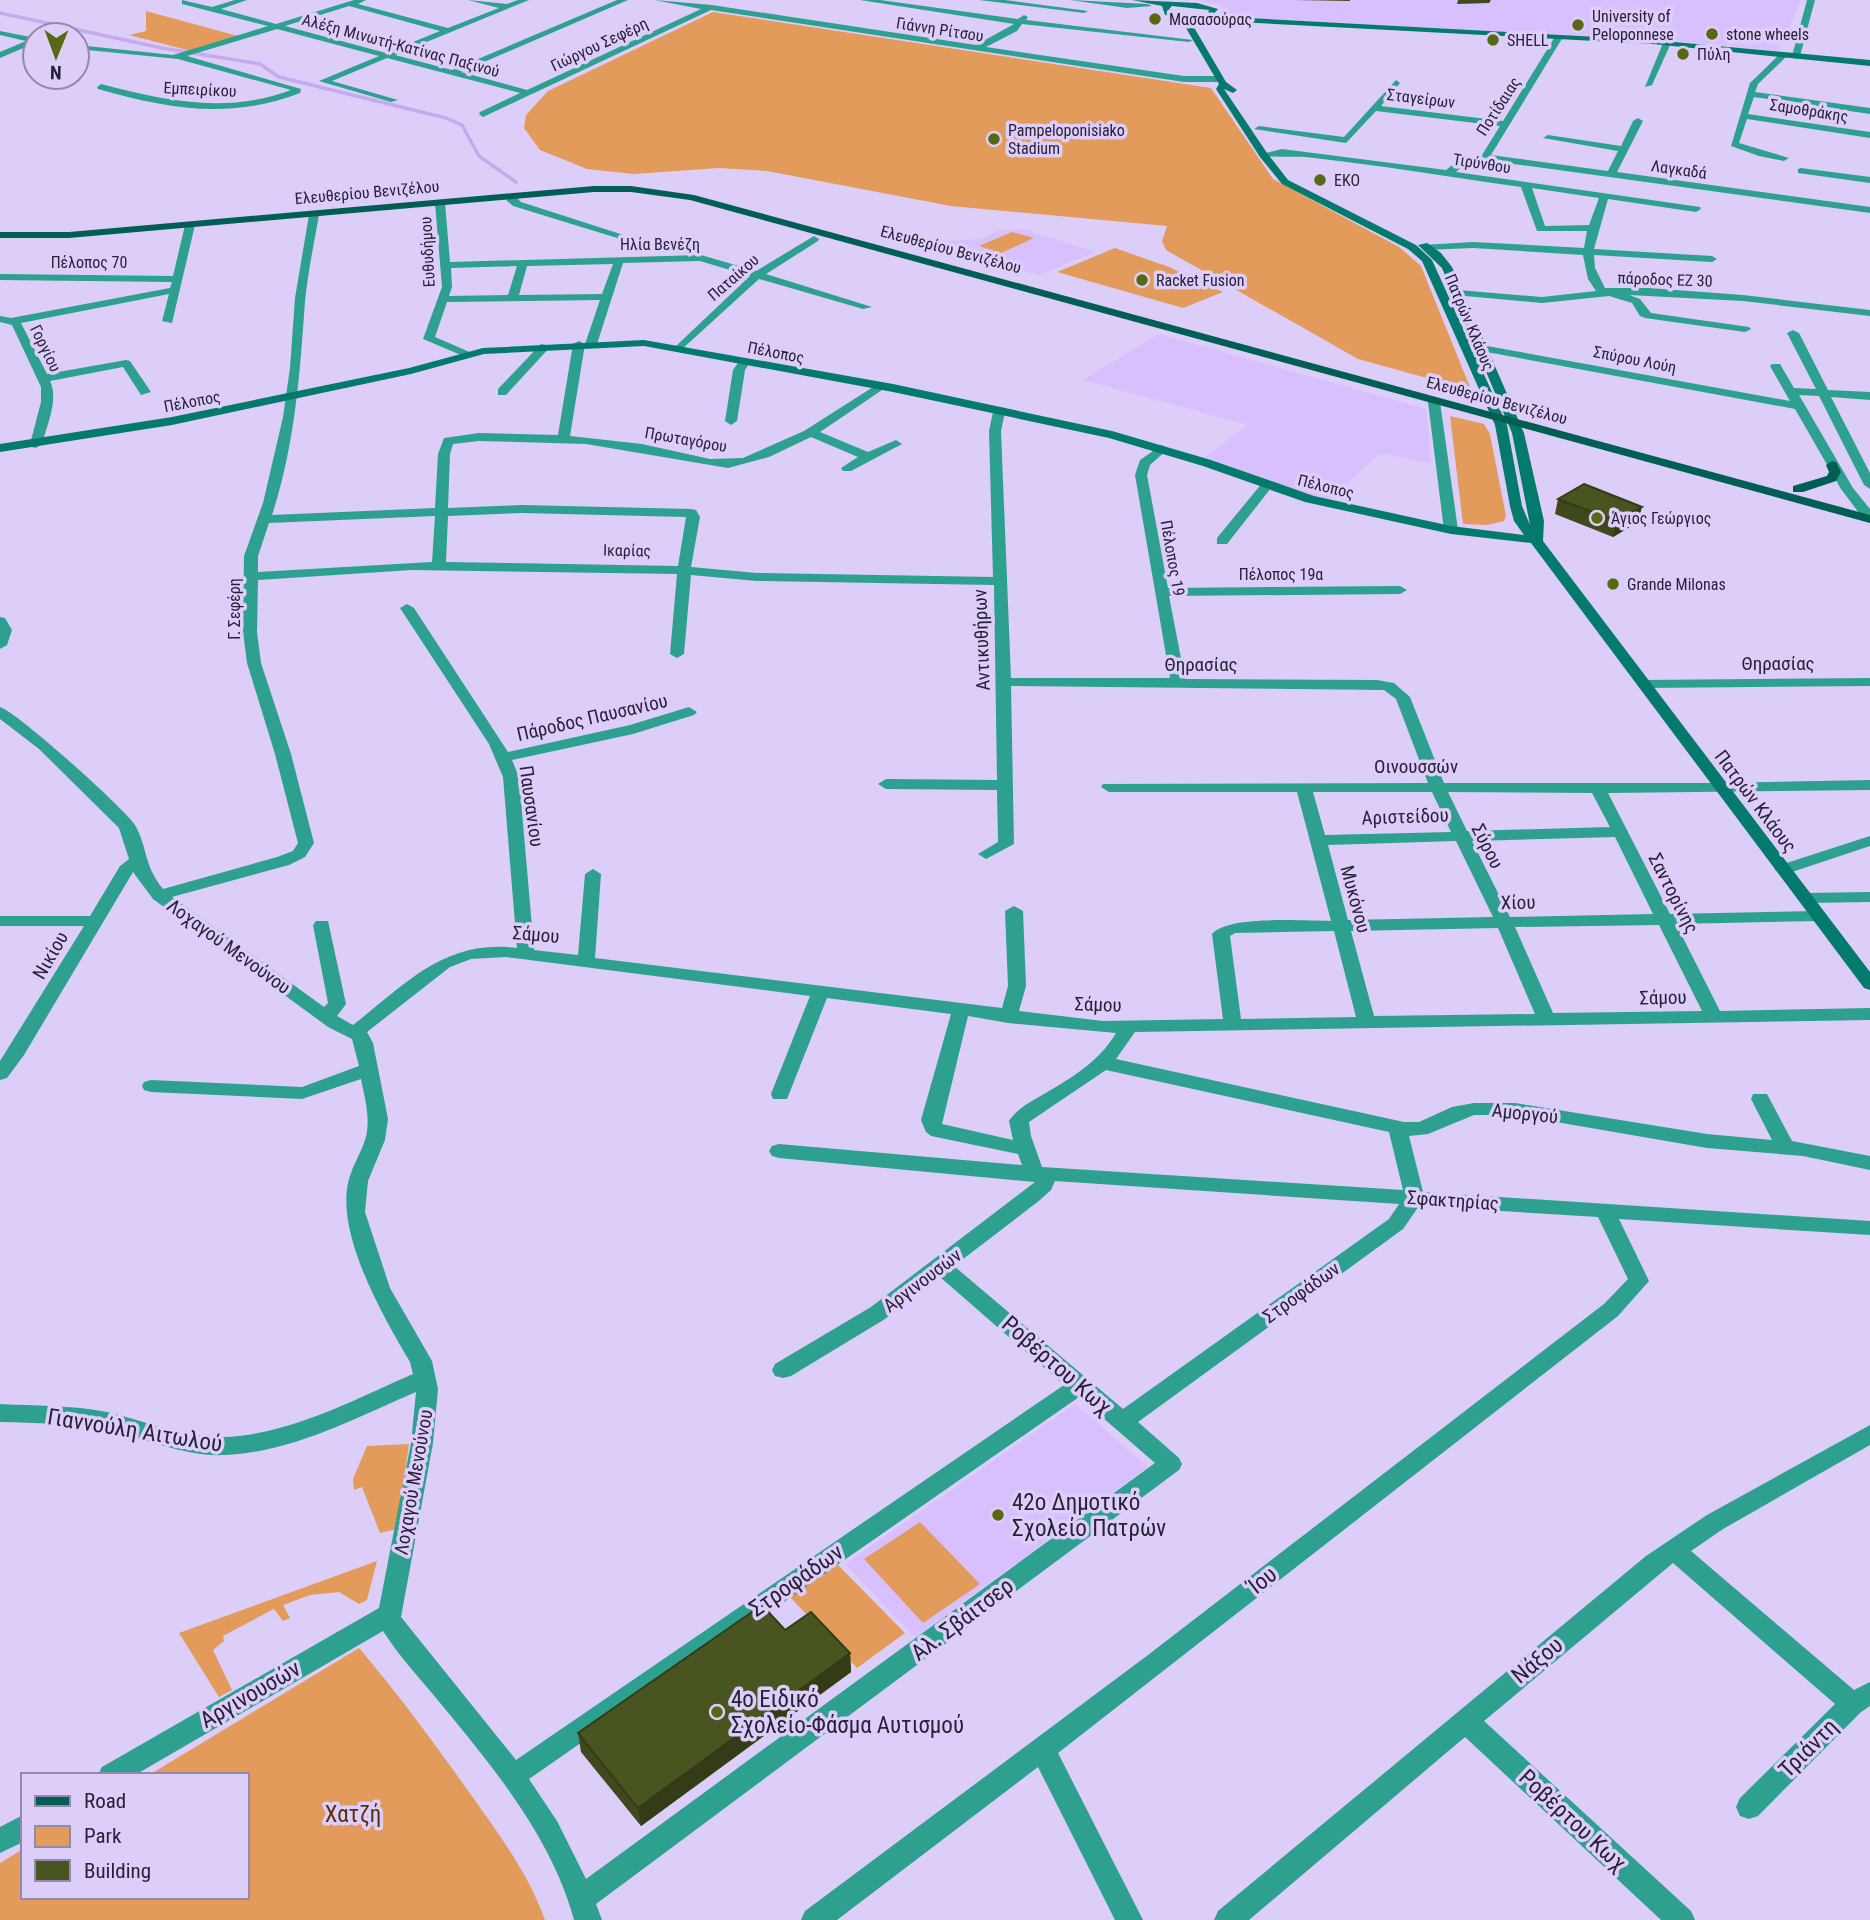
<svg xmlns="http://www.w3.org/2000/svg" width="1870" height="1920" viewBox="0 0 1870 1920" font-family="'Roboto Condensed',sans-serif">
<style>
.built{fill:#d7c0fd}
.green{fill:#e29b5b}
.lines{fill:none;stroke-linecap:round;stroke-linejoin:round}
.stream{stroke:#c4aaef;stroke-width:3.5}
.street{fill:#2ea090;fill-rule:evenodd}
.secondary{fill:#037a6c;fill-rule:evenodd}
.primary{fill:#005e53;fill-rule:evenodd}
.wall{fill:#3f491c}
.shaded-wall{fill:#333c17}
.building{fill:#495521;stroke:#333c17;stroke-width:2}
.poi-dot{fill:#576915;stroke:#ddcdf9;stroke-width:2.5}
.labels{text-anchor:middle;stroke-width:7;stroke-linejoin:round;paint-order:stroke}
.far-poi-label{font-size:16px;fill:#292136;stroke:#ddcdf9;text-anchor:start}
.far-street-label{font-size:16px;fill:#292136;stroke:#ddcdf9}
.street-label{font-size:19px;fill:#292136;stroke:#ddcdf9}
.near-street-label{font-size:23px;fill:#292136;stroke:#ddcdf9}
.near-poi-label{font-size:23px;fill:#292136;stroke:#ddcdf9;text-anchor:start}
.near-park-label{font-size:23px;fill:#572f02;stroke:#ddcdf9}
</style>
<rect width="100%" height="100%" fill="#ddcdf9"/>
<g class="built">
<path d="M1197,0H1801L1779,51L1689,42L1254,18L1229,15L1220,5Z"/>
<path d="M1023,229L1095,252L1038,275L947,249L948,241L981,239L998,230Z"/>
<path d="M1159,334L1426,409L1431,463L1380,453L1330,500L1290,488L1205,457L1248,425L1083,380Z"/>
<path d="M1075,1404L1148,1467L915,1637L845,1564Z"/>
</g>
<g class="green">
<path d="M146,11L238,36L191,51L129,35L146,31Z"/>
<path d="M713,12L1211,88L1273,179L1399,247L1421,266L1470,387L1463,388L1358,359L1166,250L1162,241L1167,226L951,206L767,171L719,168L634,174L587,169L540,150L524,128L526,115L548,91Z"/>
<path d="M1012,232L1034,238L1001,253L979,246Z"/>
<path d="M1115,248L1169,267L1223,292L1183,308L1057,272Z"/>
<path d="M1450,416L1484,424L1490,434L1506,516L1504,521L1487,525L1463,524Z"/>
<path d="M409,1444L397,1529L380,1533L362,1487L354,1490L353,1479L367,1446Z"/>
<path d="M920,1522L980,1584L923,1623L864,1559Z"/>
<path d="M377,1561L367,1600L359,1604L339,1592L310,1595L283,1605L290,1618L283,1621L274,1609L223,1636L224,1641L213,1650L232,1690L219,1697L179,1633Z"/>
<path d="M836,1563L905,1633L857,1668L789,1596Z"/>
<path d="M359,1648C400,1696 437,1747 474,1799C501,1837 529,1875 545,1920H0V1863L23,1849V1897H247V1775H149Z"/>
</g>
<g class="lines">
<path class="stream" d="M0,13L162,48L260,64L279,77L446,118L462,125L479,156L516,182"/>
<g class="street">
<path d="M182,0L212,7L235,0H247L221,9L276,24L354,0H366L358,4L448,28L499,8L468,0L507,4L518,0H529L395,55L452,70L617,0H628L461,72L527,90L701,9L654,0L712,5L976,45L1014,24L860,0H880L1018,19L1024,15L1028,17L1026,20L1193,40L1189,42L1022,24L1017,31L986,47L1184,76H1219L1223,79L1219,82H1184L711,10L483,117L479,114L480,112L520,93L387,58L332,81L398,100L391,102L319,81L379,56L277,29L187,56L301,89L300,93C229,120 169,109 98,89L97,87L101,84C165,101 227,114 291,90L178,59L77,49V45L173,55L268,26L182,4ZM349,6L440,31L386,53L285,26Z"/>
<path d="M979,0H1005L1088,11L1084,13Z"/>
<path d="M1070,0L1148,4L1152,6L1127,8Z"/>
<path d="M1807,0H1815L1800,56L1796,59L1792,56Z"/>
<path d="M0,31L35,38V43L0,58V52L26,41L0,35Z"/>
<path d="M1556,35L1563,37L1491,155L1608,171L1618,151L1543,138L1548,135L1621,146L1633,121L1638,118L1643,121L1617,172L1870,207V213L1485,160L1466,163L1456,172L1700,207L1701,209L1696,212L1608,199L1594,249L1712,256L1717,259L1712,262L1594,255L1595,268L1605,288H1649L1743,295L1870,310V316L1743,301L1629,295L1640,299L1651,313L1749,327L1751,329L1745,332L1645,318L1640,316L1632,303L1609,296L1542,303L1454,295V291L1458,290L1542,297L1596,291L1588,279L1583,255L1473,248L1426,250L1422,249V245L1473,242L1584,248L1587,231H1537L1521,187C1450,177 1378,165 1306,157C1296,156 1263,158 1258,155L1282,149L1446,170L1460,159L1482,155L1500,126L1376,111L1346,143L1254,129L1259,126L1344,137L1396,80L1400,83L1381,106L1503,121ZM1532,188L1599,198L1589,225L1545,226Z"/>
<path d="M1667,41L1671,43L1652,85L1645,87L1663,43Z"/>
<path d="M1781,53L1788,55L1758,84L1755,92L1870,108V114L1754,97L1748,114L1870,132V138L1747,119L1739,143L1789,158L1784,161L1759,156L1731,146L1750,83Z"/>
<path d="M1801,168L1870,177V183L1798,173V169Z"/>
<path d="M507,194H513L521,202L636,239L627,241L513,206L507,201Z"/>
<path d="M440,200L445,203L450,262L701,255L756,271L814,236L819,239L818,241L766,274L872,307L863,309L759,279L680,351L674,348L676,346L750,276L700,261L623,263L597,344L591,347L585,344L600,300L447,302L435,337L472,353L474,355L468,358L423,339L442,287L435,203ZM613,264L602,294L519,295L527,266ZM517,266L508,295L449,296L452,287L451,268Z"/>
<path d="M314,212L319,215C314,243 308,272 305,301C300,373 295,445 272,515L435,508L438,454L444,438L479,433L558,435L573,344L579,341L585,344L570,436L642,444L710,459L743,458L804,431L881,382L885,384V388L820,432L868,452L896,440L902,444L851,471H843L841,468L858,457L811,437L769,457L728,468L586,444L479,441L453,444L450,454L448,508L522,505L691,509L696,510L700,517L691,567L757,573L993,577L989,431L993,412L999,408L1005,412L1001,431L1011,678H1170L1135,475L1140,460L1162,445L1168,449L1150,465L1147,475L1168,588L1400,586L1407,590L1400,594L1169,596L1185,679L1377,680L1394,683L1410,697L1444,783H1722L1870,780V790L1608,793L1670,914L1818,911L1827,916L1818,921L1676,924L1720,1011L1870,1008V1020L1135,1032L1116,1059L1404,1122H1419L1452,1107L1474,1103H1515L1707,1134L1772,1140L1751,1099L1753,1094H1767L1792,1141L1870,1156V1170L1803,1156L1707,1148L1515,1115H1474L1428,1134L1409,1136L1423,1192L1870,1221V1235L1619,1219L1649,1281L1618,1316L1058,1753L1143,1920H1115L1038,1767L837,1920H801L805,1911L1148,1655L1604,1304L1628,1279L1598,1217L1419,1206L1403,1229L1138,1422L1179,1458L1182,1464L1179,1470L596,1904L602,1920H574C552,1837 490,1763 436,1698C418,1676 398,1655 383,1631L135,1775H98L102,1767L379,1608L411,1443L416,1392C355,1418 293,1452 225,1455C184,1457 146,1438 106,1430C71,1423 35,1423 0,1422V1404C35,1406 72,1405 107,1412C146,1421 185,1439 227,1437C293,1433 353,1400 413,1374L410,1362C383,1316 337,1237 348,1183C351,1169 359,1156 364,1143C372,1122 365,1100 361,1079L302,1099L151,1092L144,1090L142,1086L144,1082L151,1080L302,1087L359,1066L352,1039L328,1027L153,899L133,872L24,1055L7,1078L0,1080V1061L84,926H0V916H90L120,866L129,859L119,828L39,749L0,719V707C17,712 125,809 135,825C148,848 143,864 163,889L277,857L293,851L298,843L275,754L247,663L243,632L244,556L263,503L283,417L290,368L295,298L309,215ZM522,513L686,517L678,566L446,562L448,516ZM435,516L432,562L258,572V556L269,523ZM412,570L677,574L670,654L677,658L684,654L691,575L757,581L994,585L997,780L886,779L878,784L886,789L997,790L998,842L978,854L986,859L1014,844L1011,686L1384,690L1396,699L1428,783L1103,784L1101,787L1109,792H1297L1331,921C1305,921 1228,915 1212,934L1223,1019L1103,1021L1019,1011L1026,986L1023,911L1014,906L1005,911L1008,986L1002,1008L595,958L601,874L593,869L585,874L578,955L534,950L519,777L512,760L633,734L694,715L697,712L689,707L630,725L508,752L414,608L407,604L400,608L489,744L503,777L517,948C444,939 406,984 353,1025L337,1016L346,1004L328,921H316L313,925L328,1003L324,1007L172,897L289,865L305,857L314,843L291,754L261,663L257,632L258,580ZM1313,792H1432L1451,832L1325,835ZM1448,792L1592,793L1610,827L1467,831ZM1615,837L1653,914L1510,917L1472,841ZM1456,841L1493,917L1348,920L1328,845ZM1659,925L1702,1011L1553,1013L1515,927ZM1498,928L1535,1014L1374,1016L1351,931ZM1334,931L1356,1017L1241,1019L1230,936L1235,933ZM506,957L810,996L771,1094L773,1099H787L789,1094L827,998L951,1014L921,1120L926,1132L931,1136L1018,1154L1022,1165L779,1144L772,1146L769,1151L772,1156L779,1158L1035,1182L871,1307L775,1364L772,1370L775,1376L783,1378L791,1376L885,1319L940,1277L1064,1385L516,1760L401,1617L433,1443L438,1389L432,1361L390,1288L365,1212L368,1181L385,1140L388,1119L373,1043L367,1032L450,967L471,959ZM968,1016L1008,1023L1116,1033C1101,1059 1075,1076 1049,1091C1035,1100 1019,1106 1009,1121L1013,1140L942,1124ZM1106,1070L1389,1132L1403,1190L1042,1167L1031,1136L1029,1122ZM1055,1181L1399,1204L1389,1219L1123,1409L954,1266L1040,1200L1051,1190ZM1079,1397L1155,1463L586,1879L557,1821L529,1779Z"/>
<path d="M190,222L195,225L172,323L162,321L169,294L21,323L47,374L126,360L130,361L151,392L141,395L123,367L50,381C59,399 47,425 42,444L36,448L32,447L30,444L41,402V387L12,325L0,322V316L11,318L170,288L172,282L0,280V274L173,276L185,225Z"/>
<path d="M1793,330L1799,333L1828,390L1870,392V400L1831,397L1870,473V489L1864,485L1819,396L1799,395L1853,488L1870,509V522L1865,521L1841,489L1795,409L1465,348L1459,345L1465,342L1790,401L1770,366L1772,364H1780L1794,388L1816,389L1787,333Z"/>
<path d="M541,344L551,346L506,395H498V389Z"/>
<path d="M740,360L750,362L745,370L737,421L731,425L725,421L733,370Z"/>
<path d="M1434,398L1440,402L1458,530L1451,534L1444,530L1428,402Z"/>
<path d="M1267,481L1271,482V488L1227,544H1217V538L1263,482Z"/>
<path d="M0,617L5,618L12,630L7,645L0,649Z"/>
<path d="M1870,678V686L1645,688L1638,684L1645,680Z"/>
<path d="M1870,836V846L1783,875L1775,870L1777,866Z"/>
<path d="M1870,892V902L1805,903L1797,898L1805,893Z"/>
<path d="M1870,1425V1445L1723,1529L1691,1551L1854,1690L1870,1682V1706L1861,1712L1758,1816L1749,1819L1740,1816L1736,1807L1740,1798L1835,1704L1673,1563L1484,1721L1691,1911L1695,1920H1661L1465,1737L1249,1920H1214L1218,1911L1646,1556L1707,1515Z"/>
<path d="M23,1815V1842L0,1853V1827Z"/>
</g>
<path class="secondary" d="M1132,0L1197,3L1218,9L1212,16L1653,40L1870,60V66L1653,44L1199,20L1192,24L1226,82L1237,90L1233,93L1224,89L1267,153L1288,180L1416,245L1432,260L1507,425L1522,506L1530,525L1512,433L1442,268L1418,245L1427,243L1441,253L1452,267L1524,433L1544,521L1543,541L1870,972V990L1864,988L1531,543L1451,534L1305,502L1203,466L1109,438L893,392L644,346L484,354L411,374L172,425L0,452V444L172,417L409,368L483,348L644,340L893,384L1112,431L1211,460L1314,496L1451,526L1524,535L1514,521L1510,506L1495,425L1422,261L1408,249L1282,184L1260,157L1216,89L1219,84L1183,23L1188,19L1165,15L1162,6ZM1172,6L1209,10L1207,16L1171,11L1169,9Z"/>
<g class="primary">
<path d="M594,186H631L694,195L1870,515V523L690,200L631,192H594L69,238H0V232H69Z"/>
<path d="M1832,461L1836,462L1841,472L1836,481L1803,492H1793V486L1827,476L1829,472L1826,465Z"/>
</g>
</g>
<g class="wall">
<path d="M1295,0H1350V1Z"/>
<path d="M1458,0H1491L1489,3L1457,4Z"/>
<path d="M1558,499L1638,522L1613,537L1555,514Z"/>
<path d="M785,1630L850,1653L851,1672L641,1826L581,1752L578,1733Z"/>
</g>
<g class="shaded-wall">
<path d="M1642,507L1638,522L1613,537L1616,521Z"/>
<path d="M850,1653L851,1672L641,1826L638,1808Z"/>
</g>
<g class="building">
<path d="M1584,484L1642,507L1616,521L1558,499Z"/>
<path d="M762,1605L785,1630L811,1612L850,1653L638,1808L578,1733Z"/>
</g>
<g class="poi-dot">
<circle cx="1155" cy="19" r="7"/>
<circle cx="1578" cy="25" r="7"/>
<circle cx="1712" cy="34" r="7"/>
<circle cx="1493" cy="40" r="7"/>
<circle cx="1683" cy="54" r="7"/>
<circle cx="994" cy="139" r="7"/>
<circle cx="1320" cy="180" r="7"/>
<circle cx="1142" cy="280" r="7"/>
<circle cx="1597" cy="518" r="7"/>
<circle cx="1613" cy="584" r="7"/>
<circle cx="998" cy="1515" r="7"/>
<circle cx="717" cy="1712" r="7"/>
</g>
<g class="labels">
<g class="far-poi-label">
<text x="1592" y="22">University of<tspan x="1592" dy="18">Peloponnese</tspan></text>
<text x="1169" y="25">Μασασούρας</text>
<text x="1726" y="40">stone wheels</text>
<text x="1507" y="46">SHELL</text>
<text x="1697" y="60">Πύλη</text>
<text x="1008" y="136">Pampeloponisiako<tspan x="1008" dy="18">Stadium</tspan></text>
<text x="1334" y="186">EKO</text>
<text x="1156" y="286">Racket Fusion</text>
<text x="1611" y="524">Άγιος Γεώργιος</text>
<text x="1627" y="590">Grande Milonas</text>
</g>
<g class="far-street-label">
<text transform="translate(940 29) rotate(9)" y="6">Γιάννη Ρίτσου</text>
<text transform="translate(599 44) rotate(-25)" y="6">Γιώργου Σεφέρη</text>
<text transform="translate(401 45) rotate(15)" y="6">Αλέξη Μινωτή-Κατίνας Παξινού</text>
<text transform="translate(200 89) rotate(3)" y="6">Εμπειρίκου</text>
<text transform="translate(1421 98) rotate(7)" y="6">Σταγείρων</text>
<text transform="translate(1498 106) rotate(-57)" y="6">Ποτίδαιας</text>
<text transform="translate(1809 110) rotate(9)" y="6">Σαμοθράκης</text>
<text transform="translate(1482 163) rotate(9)" y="6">Τιρύνθου</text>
<text transform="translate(1679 169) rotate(8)" y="6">Λαγκαδά</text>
<text transform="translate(367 192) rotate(-5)" y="6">Ελευθερίου Βενιζέλου</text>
<text x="660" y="250">Ηλία Βενέζη</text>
<text transform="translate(951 249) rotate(15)" y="6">Ελευθερίου Βενιζέλου</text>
<text transform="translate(427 252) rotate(-93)" y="6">Ευθυδήμου</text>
<text x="89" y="268">Πέλοπος 70</text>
<text transform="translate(733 277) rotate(-41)" y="6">Παταίκου</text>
<text transform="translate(1665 279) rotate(2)" y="6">πάροδος ΕΖ 30</text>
<text transform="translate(1470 322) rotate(67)" y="6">Πατρών Κλάους</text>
<text transform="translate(46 348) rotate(64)" y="6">Γοργίου</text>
<text transform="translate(776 352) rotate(11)" y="6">Πέλοπος</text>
<text transform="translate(1635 359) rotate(11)" y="6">Σπύρου Λούη</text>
<text transform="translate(1497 400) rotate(15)" y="6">Ελευθερίου Βενιζέλου</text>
<text transform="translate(192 401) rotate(-11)" y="6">Πέλοπος</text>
<text transform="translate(686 439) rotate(10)" y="6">Πρωταγόρου</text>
<text transform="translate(1326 486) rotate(14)" y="6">Πέλοπος</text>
<text transform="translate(627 550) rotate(1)" y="6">Ικαρίας</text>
<text transform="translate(1173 558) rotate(80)" y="6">Πέλοπος 19</text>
<text x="1281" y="580">Πέλοπος 19α</text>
<text transform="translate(234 609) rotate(-90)" y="6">Γ. Σεφέρη</text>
</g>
<g class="street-label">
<text transform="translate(981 640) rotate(-92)" y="7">Αντικυθήρων</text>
<text x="1778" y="670">Θηρασίας</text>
<text x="1201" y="671">Θηρασίας</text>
<text transform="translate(592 717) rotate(-13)" y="7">Πάροδος Παυσανίου</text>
<text x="1416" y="773">Οινουσσών</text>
<text transform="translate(1756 801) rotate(53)" y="7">Πατρών Κλάους</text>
<text transform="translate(532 806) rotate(82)" y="7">Παυσανίου</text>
<text transform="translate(1405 816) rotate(-2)" y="7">Αριστείδου</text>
<text transform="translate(1488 846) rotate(63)" y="7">Σύρου</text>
<text transform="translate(1674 893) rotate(63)" y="7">Σαντορίνης</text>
<text transform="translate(1356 899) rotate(75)" y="7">Μυκόνου</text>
<text transform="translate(1518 902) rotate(-1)" y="7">Χίου</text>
<text transform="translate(536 934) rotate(5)" y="7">Σάμου</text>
<text transform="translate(229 946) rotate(36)" y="7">Λοχαγού Μενούνου</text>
<text transform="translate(50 955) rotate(-60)" y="7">Νικίου</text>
<text transform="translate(1663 997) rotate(-1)" y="7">Σάμου</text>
<text transform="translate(1098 1004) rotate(2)" y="7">Σάμου</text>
<text transform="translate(1525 1113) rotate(6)" y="7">Αμοργού</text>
<text transform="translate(1453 1200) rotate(4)" y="7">Σφακτηρίας</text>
<text transform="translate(922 1280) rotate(-37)" y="7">Αργινουσών</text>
<text transform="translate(1301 1292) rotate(-36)" y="7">Στροφάδων</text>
<text transform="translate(413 1482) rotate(-80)" y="7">Λοχαγού Μενούνου</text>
</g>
<g class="near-street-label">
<text transform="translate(1057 1365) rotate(41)" y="8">Ροβέρτου Κωχ</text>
<text transform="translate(135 1430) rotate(9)" y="8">Γιαννούλη Αιτωλού</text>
<text transform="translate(796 1580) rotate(-35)" y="8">Στροφάδων</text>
<text transform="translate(1262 1580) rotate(-38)" y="8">Ίου</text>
<text transform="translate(962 1619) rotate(-37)" y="8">Αλ. Σβάιτσερ</text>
<text transform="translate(1537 1660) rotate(-40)" y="8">Νάξου</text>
<text transform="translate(250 1694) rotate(-30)" y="8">Αργινουσών</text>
<text transform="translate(1808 1748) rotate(-45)" y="8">Τριάντη</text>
<text transform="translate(1573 1820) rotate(43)" y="8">Ροβέρτου Κωχ</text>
</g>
<g class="near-poi-label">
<text x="1012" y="1510">42ο Δημοτικό<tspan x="1012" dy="26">Σχολείο Πατρών</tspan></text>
<text x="731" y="1707">4ο Ειδικό<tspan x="731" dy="26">Σχολείο-Φάσμα Αυτισμού</tspan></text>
</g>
<g class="near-park-label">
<text x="353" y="1822">Χατζή</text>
</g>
</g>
<rect x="21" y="1773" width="228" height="126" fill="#ddcdf9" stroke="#9588ab" stroke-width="2"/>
<rect x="35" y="1796" width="35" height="10" fill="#005e53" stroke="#9588ab" stroke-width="2"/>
<text x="84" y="1808" font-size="21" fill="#292136">Road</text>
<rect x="35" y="1826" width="35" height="21" fill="#e29b5b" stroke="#9588ab" stroke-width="2"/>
<text x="84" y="1843" font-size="21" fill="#292136">Park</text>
<rect x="35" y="1860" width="35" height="21" fill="#495521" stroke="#9588ab" stroke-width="2"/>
<text x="84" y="1878" font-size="21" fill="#292136">Building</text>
<g transform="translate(56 56) rotate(181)"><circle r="33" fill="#ddcdf9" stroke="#9588ab" stroke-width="2"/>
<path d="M0-5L12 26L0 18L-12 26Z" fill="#576915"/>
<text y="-10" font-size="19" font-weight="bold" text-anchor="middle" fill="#292136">N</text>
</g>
</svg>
